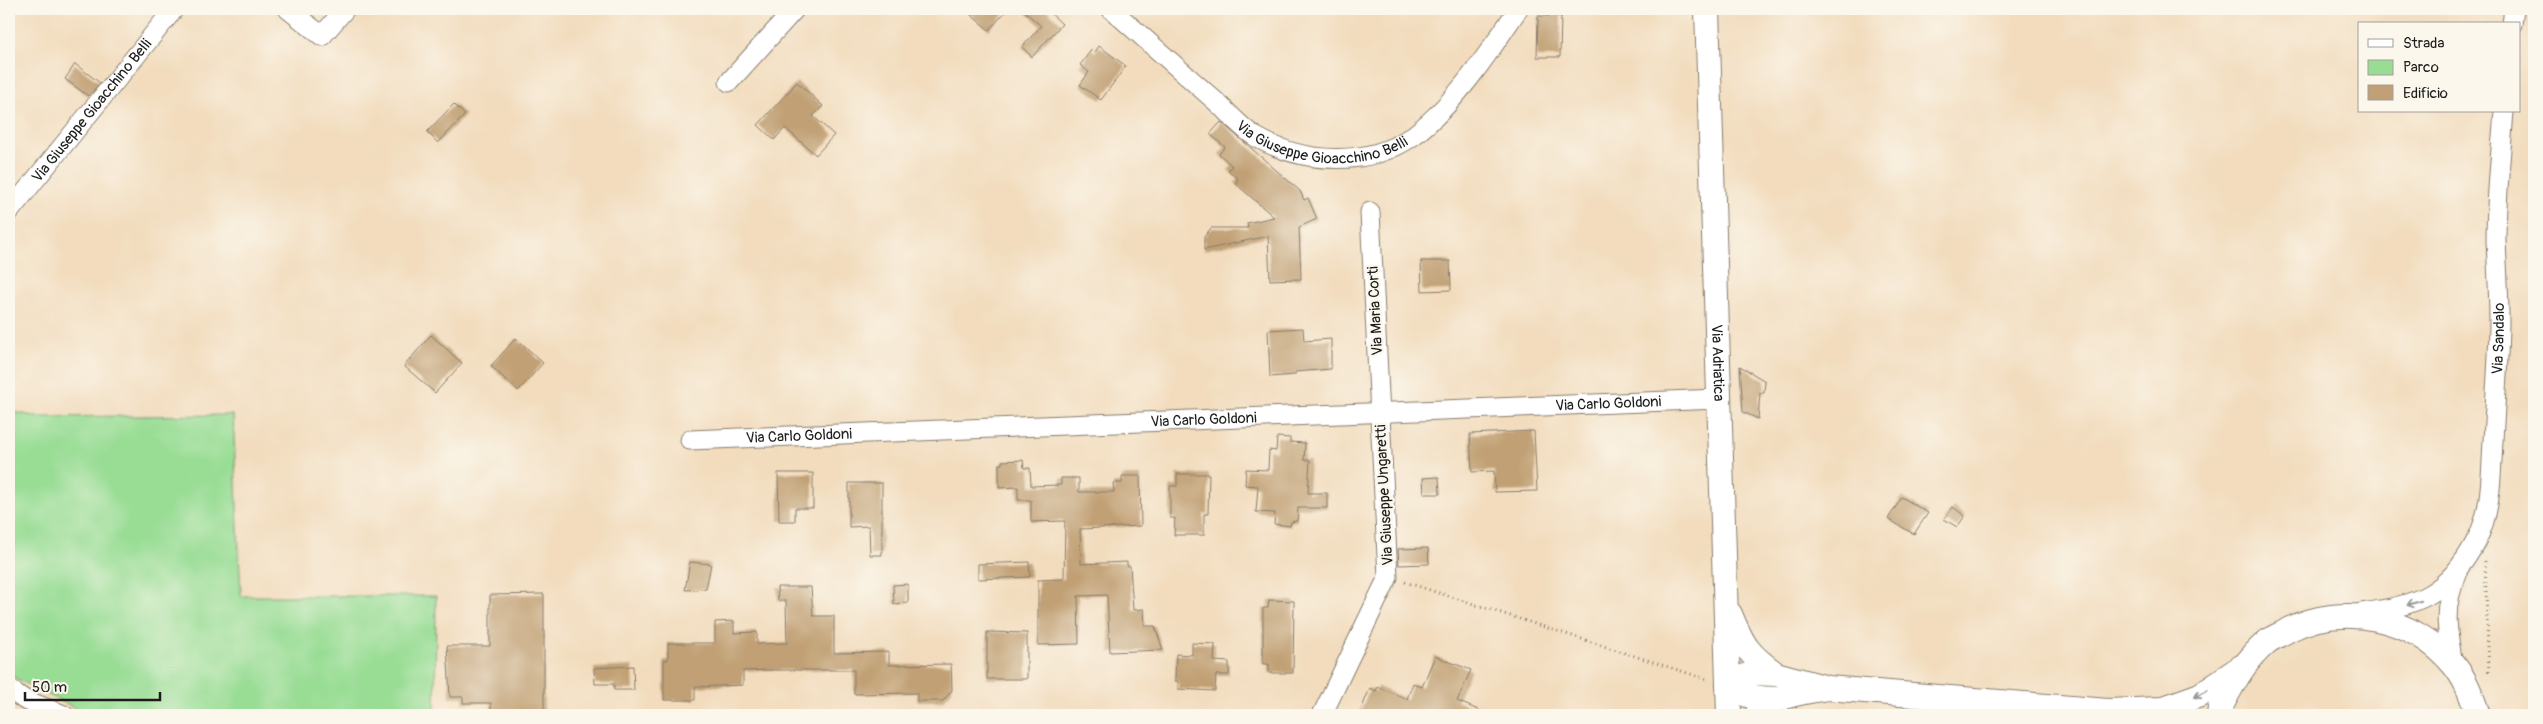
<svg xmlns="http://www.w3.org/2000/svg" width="2543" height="724" viewBox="0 0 2543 724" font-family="Pangolin,sans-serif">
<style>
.green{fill:#99dd95;stroke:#5a7c58}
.building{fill:#c1a075}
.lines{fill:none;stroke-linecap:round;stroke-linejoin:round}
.minor-casing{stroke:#877c6c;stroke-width:21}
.tertiary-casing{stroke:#877c6c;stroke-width:26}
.path{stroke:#877c6c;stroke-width:3;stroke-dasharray:1 4;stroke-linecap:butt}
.minor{stroke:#fff;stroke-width:19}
.tertiary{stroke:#fff;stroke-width:24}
.oneway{stroke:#999}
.labels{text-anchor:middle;stroke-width:5;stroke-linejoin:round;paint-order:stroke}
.street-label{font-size:15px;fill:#1c1c1c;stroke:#fbf7ec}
</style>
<rect width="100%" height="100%" fill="#fbf7ec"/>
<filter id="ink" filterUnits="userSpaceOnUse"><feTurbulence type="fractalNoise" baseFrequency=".02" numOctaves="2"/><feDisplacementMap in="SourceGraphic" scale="10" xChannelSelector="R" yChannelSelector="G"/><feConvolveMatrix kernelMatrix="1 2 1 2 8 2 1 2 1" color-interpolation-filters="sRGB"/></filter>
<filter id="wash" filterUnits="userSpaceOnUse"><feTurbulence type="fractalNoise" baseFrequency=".0096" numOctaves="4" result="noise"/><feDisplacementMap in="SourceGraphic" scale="20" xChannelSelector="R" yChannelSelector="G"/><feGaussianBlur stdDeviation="1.12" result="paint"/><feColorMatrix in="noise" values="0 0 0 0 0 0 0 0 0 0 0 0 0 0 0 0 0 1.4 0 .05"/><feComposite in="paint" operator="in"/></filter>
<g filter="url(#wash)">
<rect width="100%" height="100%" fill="#f2dcbd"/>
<path class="green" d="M9,411L38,417L233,415L241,596H436L435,715H97L85,713L9,675Z"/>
<g id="blocks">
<g class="building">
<path d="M964,9H1008L989,30Z"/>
<path d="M1022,9H1046L1062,24L1032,57L1022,47L1041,26Z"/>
<path d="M1538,16H1561L1560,57H1537Z"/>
<path d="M1099,46L1126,66L1101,100L1080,85L1089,72L1080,65L1092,49L1095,52Z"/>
<path d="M75,64L100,83L88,96L65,79Z"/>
<path d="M797,82L823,106L813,116L834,135L816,155L785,128L774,140L758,125Z"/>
<path d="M454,104L465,115L438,143L427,132Z"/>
<path d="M1221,122L1300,191L1304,200L1308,198L1317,219L1299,227L1301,279L1270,280L1268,236L1204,250V237L1211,228H1248L1247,223L1274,217L1235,183L1238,179L1228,170L1232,166L1219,154L1225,147L1210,134Z"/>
<path d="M1421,261H1450L1451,290L1422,291Z"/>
<path d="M1303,328L1304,341L1331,339V369L1295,372V375L1270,377L1268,330Z"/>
<path d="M431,335L462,363L435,393L404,366Z"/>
<path d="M516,338L543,363L518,391L491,366Z"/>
<path d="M1740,366L1765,381L1764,393H1760L1758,419L1743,412Z"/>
<path d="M1534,431L1537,491L1495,492L1494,471L1472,472L1470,434Z"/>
<path d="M1277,437L1290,438V442L1305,443L1304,460H1310L1308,493H1327V508H1298L1297,521L1291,522L1290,526L1274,524L1275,513L1256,512L1258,486L1245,485L1246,469L1268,470L1269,450L1276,451Z"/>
<path d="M1023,460L1024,468H1030L1031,486L1061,485V478H1079V492H1114L1113,483H1122V476H1140L1141,526L1080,529L1081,564L1127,562V566H1130L1133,610L1144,609L1145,626H1155L1163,650L1110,652L1107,595L1078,596L1079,644L1038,645V580L1064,579L1065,521L1031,522V500H1018V487L999,488V464H1002V461Z"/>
<path d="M778,473H813V508H795V521H779Z"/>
<path d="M1177,474H1209L1208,514H1204V535H1174L1175,518H1170V486H1177Z"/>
<path d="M1439,477L1440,494H1424L1423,478Z"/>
<path d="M849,483H882V555H870L869,526L849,527Z"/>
<path d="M1902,497L1928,513L1914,534L1888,519Z"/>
<path d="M1953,507L1965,516L1957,527L1944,519Z"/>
<path d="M1428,548L1429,564L1399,565L1398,549Z"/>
<path d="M690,562L711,564L706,589L685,590Z"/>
<path d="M1029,562L1030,577L978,579V564Z"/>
<path d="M908,584V603L894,604L893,585Z"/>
<path d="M777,587H811L813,616H834V653L889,652V665L951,664L952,690L943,701H917V693L854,694V670H767L743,671V685L695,687V700H664V660H668V643H715V622L734,621V633L757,632V644L787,643L786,601H778Z"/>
<path d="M544,594V715H491V703H463V697H450L447,646H490V595Z"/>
<path d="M1269,600L1294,601L1293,673H1269V664H1263V608H1268Z"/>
<path d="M987,632L1027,633V679H987Z"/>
<path d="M1192,643L1215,644L1214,661L1229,662V675H1216L1215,691L1178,689V681H1175L1176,654L1192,655Z"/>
<path d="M1435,656L1471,670L1457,701L1490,715H1359L1370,688L1376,691L1378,687L1407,699L1413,683L1422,687Z"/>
<path d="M633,666L634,690H614V684H595L594,668Z"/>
</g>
</g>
</g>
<g filter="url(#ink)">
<use href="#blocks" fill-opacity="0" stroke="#877c6c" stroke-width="1"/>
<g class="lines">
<defs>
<g id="minor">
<path d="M288,9L322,36L345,9"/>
<path id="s1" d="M1111,9C1145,39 1179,69 1213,99C1227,111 1241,128 1256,137C1303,164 1369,168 1414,135C1455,104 1490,51 1518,9"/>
<path d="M2512,24L2514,9"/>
<path d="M729,82L795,9"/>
<path id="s2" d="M9,212L174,9"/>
<path id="s3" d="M690,440L1718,399"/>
<path id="s4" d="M2361,613C2418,606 2448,594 2476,541C2492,512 2491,473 2493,441C2495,400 2499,360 2499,319C2499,293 2497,266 2496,240C2496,197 2501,154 2504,111"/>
<path d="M2453,664C2447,631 2442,606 2457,575"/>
<path d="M9,689L25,700L64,715"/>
<path d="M1322,715L1388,577L1370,212"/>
</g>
<g id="tertiary">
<path id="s5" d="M1707,9L1729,715"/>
<path d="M1730,614C1743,646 1748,654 1776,674"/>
<path d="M1728,683L1753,673L1776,674L1828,688L2108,711L2161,709L2200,695L2241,667"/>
<path d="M1728,683C1746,698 1757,699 1781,699"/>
<path d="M1757,715C1769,697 1802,692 1822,689"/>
<path d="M2219,715L2220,708C2234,682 2244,661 2268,641C2274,637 2282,634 2288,630C2343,602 2413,617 2453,664C2466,679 2472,697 2478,715"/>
</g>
</defs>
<use href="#minor" class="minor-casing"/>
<use href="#tertiary" class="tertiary-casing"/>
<g class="path">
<path d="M2485,561L2489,675"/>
<path d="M1405,582L1709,680"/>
</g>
<use href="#minor" class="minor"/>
<use href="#tertiary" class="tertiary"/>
</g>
<defs><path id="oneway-shaft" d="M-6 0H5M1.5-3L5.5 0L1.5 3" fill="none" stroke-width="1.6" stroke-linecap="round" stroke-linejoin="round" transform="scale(1.25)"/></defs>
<g class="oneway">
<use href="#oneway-shaft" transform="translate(2414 603) rotate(162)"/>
<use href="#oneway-shaft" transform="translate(2201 694) rotate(152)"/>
</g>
</g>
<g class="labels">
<g class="street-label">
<text dy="5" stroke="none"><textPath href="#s2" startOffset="131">Via Giuseppe Gioacchino Belli</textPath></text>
<text dy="5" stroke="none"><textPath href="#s1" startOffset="261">Via Giuseppe Gioacchino Belli</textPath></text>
<text transform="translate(1375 311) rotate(-93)" y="5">Via Maria Corti</text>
<text dy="5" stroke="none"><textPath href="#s4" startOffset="348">Via Sandalo</textPath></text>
<text dy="5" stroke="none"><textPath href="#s5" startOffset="354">Via Adriatica</textPath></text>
<text dy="5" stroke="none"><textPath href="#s3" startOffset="919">Via Carlo Goldoni</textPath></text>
<text dy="5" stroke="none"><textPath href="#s3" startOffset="514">Via Carlo Goldoni</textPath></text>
<text dy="5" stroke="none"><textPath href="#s3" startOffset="109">Via Carlo Goldoni</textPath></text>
<text transform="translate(1384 495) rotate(-93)" y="5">Via Giuseppe Ungaretti</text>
</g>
</g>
<rect width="2543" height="724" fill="none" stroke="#fbf7ec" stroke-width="30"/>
<rect x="2358" y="22" width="162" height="90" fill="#fbf7ec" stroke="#a29f99"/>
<rect x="2368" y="39" width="25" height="8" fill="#ffffff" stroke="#a29f99"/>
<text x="2403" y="48" font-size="15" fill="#1c1c1c">Strada</text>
<rect x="2368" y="60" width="25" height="15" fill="#99dd95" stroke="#a29f99"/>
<text x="2403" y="72" font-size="15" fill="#1c1c1c">Parco</text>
<rect x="2368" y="85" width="25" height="15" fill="#c1a075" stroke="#a29f99"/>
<text x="2403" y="98" font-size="15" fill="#1c1c1c">Edificio</text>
<path d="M25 692v8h135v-8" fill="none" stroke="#1c1c1c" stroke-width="2.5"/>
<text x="32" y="692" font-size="15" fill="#1c1c1c" stroke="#fbf7ec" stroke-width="4" paint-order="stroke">50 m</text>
</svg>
